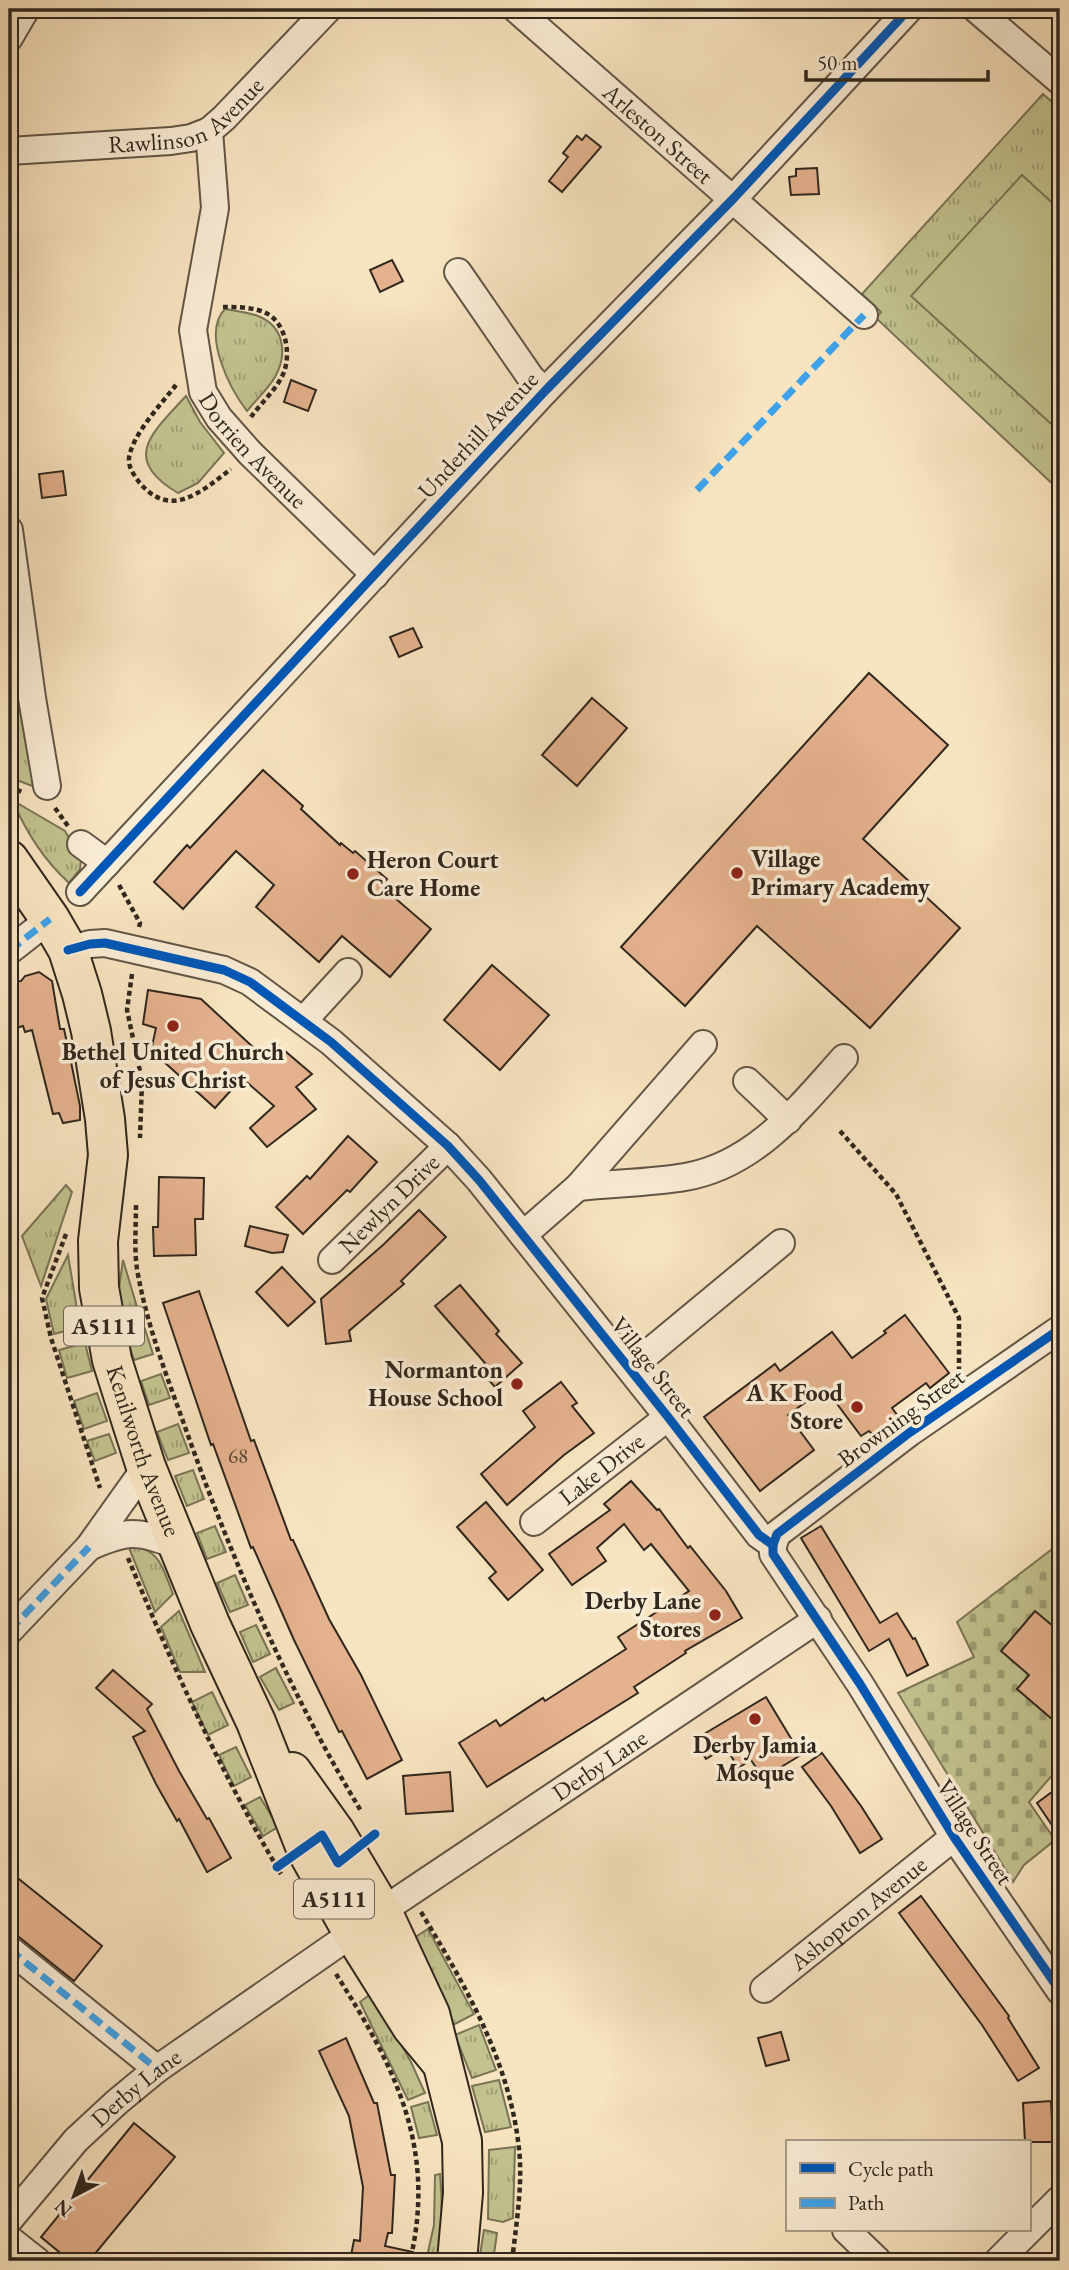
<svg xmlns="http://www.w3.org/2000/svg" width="1069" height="2270" viewBox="0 0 1069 2270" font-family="'EB Garamond',serif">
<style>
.grass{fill:url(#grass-tufts);stroke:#797556;stroke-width:2}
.cemetery{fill:url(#cemetery-stones);stroke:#797556;stroke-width:2}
.garden{fill:#c2c38f;stroke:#797556;stroke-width:2}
.building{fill:#e4b28e;stroke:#30271d;stroke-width:2}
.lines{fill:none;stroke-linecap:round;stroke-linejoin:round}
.minor-casing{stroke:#625646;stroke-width:30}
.highway-casing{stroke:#30271d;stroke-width:42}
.path{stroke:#30271d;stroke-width:4.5;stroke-dasharray:5 3.5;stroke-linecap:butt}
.minor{stroke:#faedd6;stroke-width:26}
.highway{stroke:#f8e4c0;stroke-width:38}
.quiet{stroke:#3ea2ea;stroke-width:7;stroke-dasharray:14 7;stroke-linecap:butt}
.cycleway-casing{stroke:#faedd6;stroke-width:13}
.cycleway{stroke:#0057b8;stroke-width:9}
.poi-dot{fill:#8f2418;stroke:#faedd6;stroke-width:2.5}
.labels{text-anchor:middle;stroke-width:7;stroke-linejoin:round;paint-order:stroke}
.number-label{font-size:21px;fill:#5d4a39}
.shield{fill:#faedd6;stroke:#6d6254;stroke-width:2}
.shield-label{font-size:23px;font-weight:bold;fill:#30271d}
.street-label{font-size:24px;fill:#30271d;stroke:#faedd6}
.poi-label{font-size:24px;font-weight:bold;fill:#30271d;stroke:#faedd6;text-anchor:end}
</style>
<defs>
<pattern id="grass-tufts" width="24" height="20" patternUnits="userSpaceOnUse" patternTransform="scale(1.75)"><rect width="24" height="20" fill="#c2c38f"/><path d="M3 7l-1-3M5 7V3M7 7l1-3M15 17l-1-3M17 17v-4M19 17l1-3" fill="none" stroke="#9e9e74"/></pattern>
<pattern id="cemetery-stones" width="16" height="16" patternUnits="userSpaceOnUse" patternTransform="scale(1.75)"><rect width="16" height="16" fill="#c2c38f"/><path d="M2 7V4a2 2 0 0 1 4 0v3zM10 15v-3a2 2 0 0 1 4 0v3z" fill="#9e9e74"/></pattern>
</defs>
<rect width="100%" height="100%" fill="#f8e4c0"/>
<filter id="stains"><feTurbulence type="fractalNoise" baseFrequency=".00286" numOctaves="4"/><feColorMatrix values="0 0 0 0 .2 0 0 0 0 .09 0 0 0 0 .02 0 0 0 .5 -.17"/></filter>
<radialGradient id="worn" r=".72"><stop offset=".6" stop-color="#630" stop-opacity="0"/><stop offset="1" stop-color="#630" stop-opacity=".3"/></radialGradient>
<g class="grass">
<path d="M1043,94L1060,109V491L876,318L881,312L862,294Z"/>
<path d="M225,309C236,311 248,312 258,316C284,326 288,354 275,377C268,389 256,400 247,411C230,389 201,333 225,309Z"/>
<path d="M186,396L200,422L224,453L198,483L178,493C120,459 152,433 186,396Z"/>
<path d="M9,650L14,651L45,791L9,777Z"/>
<path d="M12,800L65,831L81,859L80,869L69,883C43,859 27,833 12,800Z"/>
<path d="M66,1185L72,1192L41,1286L22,1236Z"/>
<path d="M68,1255L80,1327L54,1334L46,1299Z"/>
<path d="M123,1260L140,1317L123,1321L118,1295Z"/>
<path d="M145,1329L153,1354L134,1360L126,1335Z"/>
<path d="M85,1343L92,1371L67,1378L59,1350Z"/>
<path d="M161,1374L170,1398L149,1405L141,1381Z"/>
<path d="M97,1393L107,1421L84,1429L74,1401Z"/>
<path d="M178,1424L189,1453L168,1460L157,1432Z"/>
<path d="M109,1434L116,1453L95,1461L87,1441Z"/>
<path d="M193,1470L204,1499L187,1506L175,1476Z"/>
<path d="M215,1526L226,1552L207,1559L197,1533Z"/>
<path d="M127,1543C161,1551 161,1564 173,1594L155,1612Z"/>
<path d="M235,1575L248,1605L230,1612L217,1583Z"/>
<path d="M179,1611L205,1672H180L161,1627Z"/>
<path d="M256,1625L270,1654L253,1662L240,1632Z"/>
<path d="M276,1668L294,1703L279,1710L260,1677Z"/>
<path d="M212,1692L228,1725L208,1735L192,1702Z"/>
<path d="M236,1747L251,1777L234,1786L219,1755Z"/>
<path d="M260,1797L278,1827L263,1836L245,1805Z"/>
<path d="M428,1929L474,2014L451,2026L414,1938Z"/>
<path d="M372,1993L411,2062L425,2093L408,2100L360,2002Z"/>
<path d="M479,2025L496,2070L472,2078L455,2035Z"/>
<path d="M499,2080L511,2127L485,2132L472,2086Z"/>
<path d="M428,2102L437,2135L419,2138L411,2107Z"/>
<path d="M515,2147L513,2218L503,2222L488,2219L489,2150Z"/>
<path d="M440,2174C443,2204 442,2232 437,2261H426L434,2225L435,2175Z"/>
<path d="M484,2230L497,2233L493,2261H479Z"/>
</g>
<path class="cemetery" d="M1060,1543V1766L1029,1802L1055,1840L1024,1865L1013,1882L898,1693L974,1657L957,1622Z"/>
<path class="garden" d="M1022,175L1060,210V432L911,296Z"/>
<g class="building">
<path d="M586,135L601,147L562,192L549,181L568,157L563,153L577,136L582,140Z"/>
<path d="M817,168L819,194L791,195L789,177L796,176V169Z"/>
<path d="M392,260L403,281L380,292L370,270Z"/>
<path d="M291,380L316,390L308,411L284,402Z"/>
<path d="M63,471L66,495L42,498L39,474Z"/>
<path d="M413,628L422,647L399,657L390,637Z"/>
<path d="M869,673L948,745L863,839L960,928L870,1028L757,926L685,1006L621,947Z"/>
<path d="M592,698L627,728L577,786L542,755Z"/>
<path d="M263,770L303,806L301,809L340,845L341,843L353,853L355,851L387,879L381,886L431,929L390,977L342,936L319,962L256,907L274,885L236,851L183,909L154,882L187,845L190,848Z"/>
<path d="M492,965L549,1015L500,1070L444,1020Z"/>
<path d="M39,972L52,981L60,1029H64L71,1062L80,1106V1120L63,1123L59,1113L53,1114L32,1030L25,1032L23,1026L9,1030V982L21,981L25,976Z"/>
<path d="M148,990L201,999L267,1060L279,1046L312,1074L296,1087L316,1109L267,1147L250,1128L274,1106L242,1078L215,1108L163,1061L149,1060L156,1028L143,1024Z"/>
<path d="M348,1136L377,1162L350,1192L347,1190L303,1234L276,1207L307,1176L310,1179Z"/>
<path d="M159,1177L204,1178L203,1219H195L196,1255L154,1256L153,1227H158Z"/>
<path d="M419,1210L446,1237L401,1281L404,1284L349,1331L351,1341L326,1344L321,1299L383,1245Z"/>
<path d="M250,1226L288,1235L283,1252L272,1253L245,1246Z"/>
<path d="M282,1267L315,1302L288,1326L256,1292Z"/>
<path d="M460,1285L499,1331L496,1334L522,1363L495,1387L479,1369L485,1363L435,1306Z"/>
<path d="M199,1291L251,1441L254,1440L291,1540H293L329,1619L361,1675L402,1760L367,1779L342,1731L339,1732L294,1640L253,1547L251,1548L213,1444L211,1445L163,1303Z"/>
<path d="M905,1315L949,1373L930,1388L926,1383L892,1408L898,1416L873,1435L869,1431L861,1436L825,1388L788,1415L814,1450L760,1491L704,1417L775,1364L780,1371L832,1332L852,1358L886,1333L884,1331Z"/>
<path d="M561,1382L577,1403L572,1406L594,1433L564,1455L507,1505L481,1474L535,1427L523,1411Z"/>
<path d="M631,1481L657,1510L659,1509L688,1548L690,1546L726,1591L742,1618L685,1651L686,1653L634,1687L638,1693L487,1787L459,1743L496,1720L500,1726L543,1698L545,1701L626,1649L618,1637L689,1591L651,1544L644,1550L624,1524L597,1548L606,1561L572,1585L549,1554L610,1510L604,1504Z"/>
<path d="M486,1502L543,1570L508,1600L489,1578L496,1572L457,1527Z"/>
<path d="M821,1526L880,1623L897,1613L913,1639L915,1638L928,1665L907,1676L889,1639L869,1651L801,1538Z"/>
<path d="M1035,1611L1060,1632V1726L1017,1689L1029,1675L1001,1651Z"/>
<path d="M113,1670L152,1704L147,1709L179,1771L207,1819L209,1818L231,1858L207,1872L179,1819L177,1821L156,1784L133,1737L145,1731L96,1688Z"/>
<path d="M766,1697L801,1755L763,1778L751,1760L738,1768L726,1747L706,1759L694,1740Z"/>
<path d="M822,1753L861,1806L882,1839L860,1853L831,1806L802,1767Z"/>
<path d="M450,1772L453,1811L406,1814L403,1776Z"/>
<path d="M1060,1786V1837L1037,1803Z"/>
<path d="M9,1871L102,1946L74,1981L9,1929Z"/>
<path d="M921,1896L1009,2016L1008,2018L1039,2068L1018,2081L982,2025L899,1913Z"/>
<path d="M781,2032L789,2060L766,2066L758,2038Z"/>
<path d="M346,2038L374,2103H377L391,2175H395L392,2233H388L385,2246L413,2252L412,2261H350L354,2240L360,2241L363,2187L349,2116L319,2051Z"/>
<path d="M1051,2101L1053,2142H1025L1023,2103Z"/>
<path d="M134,2123L175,2157L89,2261H70L41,2237Z"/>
</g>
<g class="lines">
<defs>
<g id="minor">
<path id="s1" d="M516,9L864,315"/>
<path d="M976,9L1060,81"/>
<path d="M9,38L26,9"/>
<path id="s2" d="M209,131L215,208L193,330L203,392L219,418L250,453L375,575"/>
<path id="s3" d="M9,151L171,141L191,138L209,131L224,118L328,9"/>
<path d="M458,272L531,378L545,391"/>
<path d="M9,530L32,698L47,786"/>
<path d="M81,844L107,863"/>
<path d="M80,892L545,391L733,199L909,9"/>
<path d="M68,950L90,944L105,943L224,970L250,982L331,1042L448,1146L479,1180L668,1417L759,1535L773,1545"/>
<path d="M9,951L50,919"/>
<path d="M304,1020L348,972"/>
<path d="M747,1081L788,1120"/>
<path d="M578,1187C614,1183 650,1183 685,1177C755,1165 800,1107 844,1058"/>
<path d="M523,1235L578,1187L703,1044"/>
<path id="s4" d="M332,1260L448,1146"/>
<path d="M1060,1329L909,1433L777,1534L773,1545V1554L860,1684L954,1837L1060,1991"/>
<path d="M630,1368L781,1243"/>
<path id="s5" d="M534,1522L668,1417"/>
<path d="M89,1547C129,1529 136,1531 177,1545"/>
<path d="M9,1631L89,1547L146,1467"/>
<path id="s6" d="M382,1911L818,1619"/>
<path d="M9,1949L157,2069"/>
<path id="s7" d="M764,1989L954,1837"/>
<path id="s8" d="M9,2220L76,2140L117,2102L157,2069L353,1933"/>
<path d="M846,2230L878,2261"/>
<path d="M9,2239L37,2261"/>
<path d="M998,2261L1060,2199"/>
</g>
<g id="highway">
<path id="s9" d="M9,860L50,919L68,950L82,994L91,1031L105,1119L108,1155L98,1241L99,1288L112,1360L146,1467L210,1624L256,1722L307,1851L353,1933L412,2027L440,2061"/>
<path d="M292,1772L335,1832L382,1911L430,2014L462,2141L463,2193L457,2261"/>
</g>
</defs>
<use href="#minor" class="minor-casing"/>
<use href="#highway" class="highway-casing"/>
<g class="path">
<path d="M223,307C236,307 254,307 266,313C286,323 291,353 284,372C278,388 261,403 251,417"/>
<path d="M176,385C162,403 132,435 129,458C128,467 134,475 139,482C170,520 201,492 231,469"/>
<path d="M9,786L24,793"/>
<path d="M55,808L68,826"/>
<path d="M119,885L140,923L139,927"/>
<path d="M132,974L127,1010L142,1081L140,1138"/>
<path d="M840,1131L896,1194L959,1318V1369"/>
<path d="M136,1205C136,1226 134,1248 137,1269C147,1328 170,1384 190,1441C236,1569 291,1695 361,1811"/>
<path d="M66,1234L42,1298L51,1338L100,1488"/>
<path d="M128,1558C173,1667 221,1773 281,1874"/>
<path d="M421,1912C465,1985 510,2062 519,2149C523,2184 516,2226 512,2261"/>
<path d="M336,1974C395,2067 437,2148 410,2261"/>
</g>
<use href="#minor" class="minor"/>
<use href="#highway" class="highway"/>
<g class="quiet">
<path d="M697,490L864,315"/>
<path d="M9,951L50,919"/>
<path d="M9,1631L89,1547"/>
<path d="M9,1949L157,2069"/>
</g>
<defs>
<g id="cycleway">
<path d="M80,892L545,391L733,199L909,9"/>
<path d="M68,950L90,944L105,943L224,970L250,982L331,1042L448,1146L479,1180L668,1417L759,1535L773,1545"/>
<path d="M1060,1329L909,1433L777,1534L773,1545V1554L860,1684L954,1837L1060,1991"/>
<path d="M277,1867L322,1835L338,1863L375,1834"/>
</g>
</defs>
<use href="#cycleway" class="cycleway-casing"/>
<use href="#cycleway" class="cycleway"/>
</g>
<g class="poi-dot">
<circle cx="737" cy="873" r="7"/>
<circle cx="353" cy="874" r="7"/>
<circle cx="173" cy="1026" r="7"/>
<circle cx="517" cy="1384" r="7"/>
<circle cx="857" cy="1407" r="7"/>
<circle cx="715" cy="1615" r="7"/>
<circle cx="755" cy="1719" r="7"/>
</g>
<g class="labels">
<g class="number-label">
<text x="238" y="1463">68</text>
</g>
<g class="shield">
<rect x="64" y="1306.5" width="80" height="39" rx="5"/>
<rect x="294" y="1879.5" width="80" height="39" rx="5"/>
</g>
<g class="shield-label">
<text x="104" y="1334">A5111</text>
<text x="334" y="1907">A5111</text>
</g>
<g class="street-label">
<text dy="8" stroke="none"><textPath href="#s3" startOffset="186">Rawlinson Avenue</textPath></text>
<text dy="8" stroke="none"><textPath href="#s1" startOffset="189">Arleston Street</textPath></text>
<text transform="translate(478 435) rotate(-47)" y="8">Underhill Avenue</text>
<text dy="8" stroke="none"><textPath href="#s2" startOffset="341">Dorrien Avenue</textPath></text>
<text dy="8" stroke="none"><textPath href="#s4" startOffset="80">Newlyn Drive</textPath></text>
<text transform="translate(653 1367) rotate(52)" y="8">Village Street</text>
<text transform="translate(901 1418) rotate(-36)" y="8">Browning Street</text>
<text dy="8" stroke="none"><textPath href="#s9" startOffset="620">Kenilworth Avenue</textPath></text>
<text dy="8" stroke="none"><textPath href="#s5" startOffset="86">Lake Drive</textPath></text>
<text dy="8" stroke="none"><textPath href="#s6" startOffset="262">Derby Lane</textPath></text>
<text transform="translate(975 1832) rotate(57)" y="8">Village Street</text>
<text dy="8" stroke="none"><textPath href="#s7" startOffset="121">Ashopton Avenue</textPath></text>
<text dy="8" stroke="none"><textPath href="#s8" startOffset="184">Derby Lane</textPath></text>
</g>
<g class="poi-label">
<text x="751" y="867" text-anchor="start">Village<tspan x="751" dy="28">Primary Academy</tspan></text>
<text x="367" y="868" text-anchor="start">Heron Court<tspan x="367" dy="28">Care Home</tspan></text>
<text x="173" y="1060" text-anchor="middle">Bethel United Church<tspan x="173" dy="28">of Jesus Christ</tspan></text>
<text x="503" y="1378">Normanton<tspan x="503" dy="28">House School</tspan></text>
<text x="843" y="1401">A K Food<tspan x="843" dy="28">Store</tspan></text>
<text x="701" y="1609">Derby Lane<tspan x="701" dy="28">Stores</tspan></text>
<text x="755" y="1753" text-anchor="middle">Derby Jamia<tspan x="755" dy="28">Mosque</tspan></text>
</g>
</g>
<rect width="1069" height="2270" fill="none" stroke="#f8e4c0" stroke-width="35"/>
<rect x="10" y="10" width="1048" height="2249" fill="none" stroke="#30271d" stroke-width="3.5"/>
<rect x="18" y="18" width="1034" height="2235" fill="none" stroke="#30271d" stroke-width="2"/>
<rect x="786" y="2140" width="245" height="91" fill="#faedd6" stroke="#a99e8c" stroke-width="2"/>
<rect x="800" y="2163" width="35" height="10" fill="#0057b8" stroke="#a99e8c" stroke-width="2"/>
<text x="848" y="2176" font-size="21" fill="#30271d">Cycle path</text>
<rect x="800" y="2198" width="35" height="10" fill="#3ea2ea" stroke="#a99e8c" stroke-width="2"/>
<text x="848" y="2210" font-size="21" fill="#30271d">Path</text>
<g transform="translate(74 2196) rotate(221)" stroke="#faedd6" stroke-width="5" paint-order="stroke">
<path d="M0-5L12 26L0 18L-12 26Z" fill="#30271d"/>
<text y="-10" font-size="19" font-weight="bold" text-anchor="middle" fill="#30271d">N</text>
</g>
<path d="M806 70v10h182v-10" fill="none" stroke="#30271d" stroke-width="3.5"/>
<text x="817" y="70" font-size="21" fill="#30271d" stroke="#faedd6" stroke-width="5" paint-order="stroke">50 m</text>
<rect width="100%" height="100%" filter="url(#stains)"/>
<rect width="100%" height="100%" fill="url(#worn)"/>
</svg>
